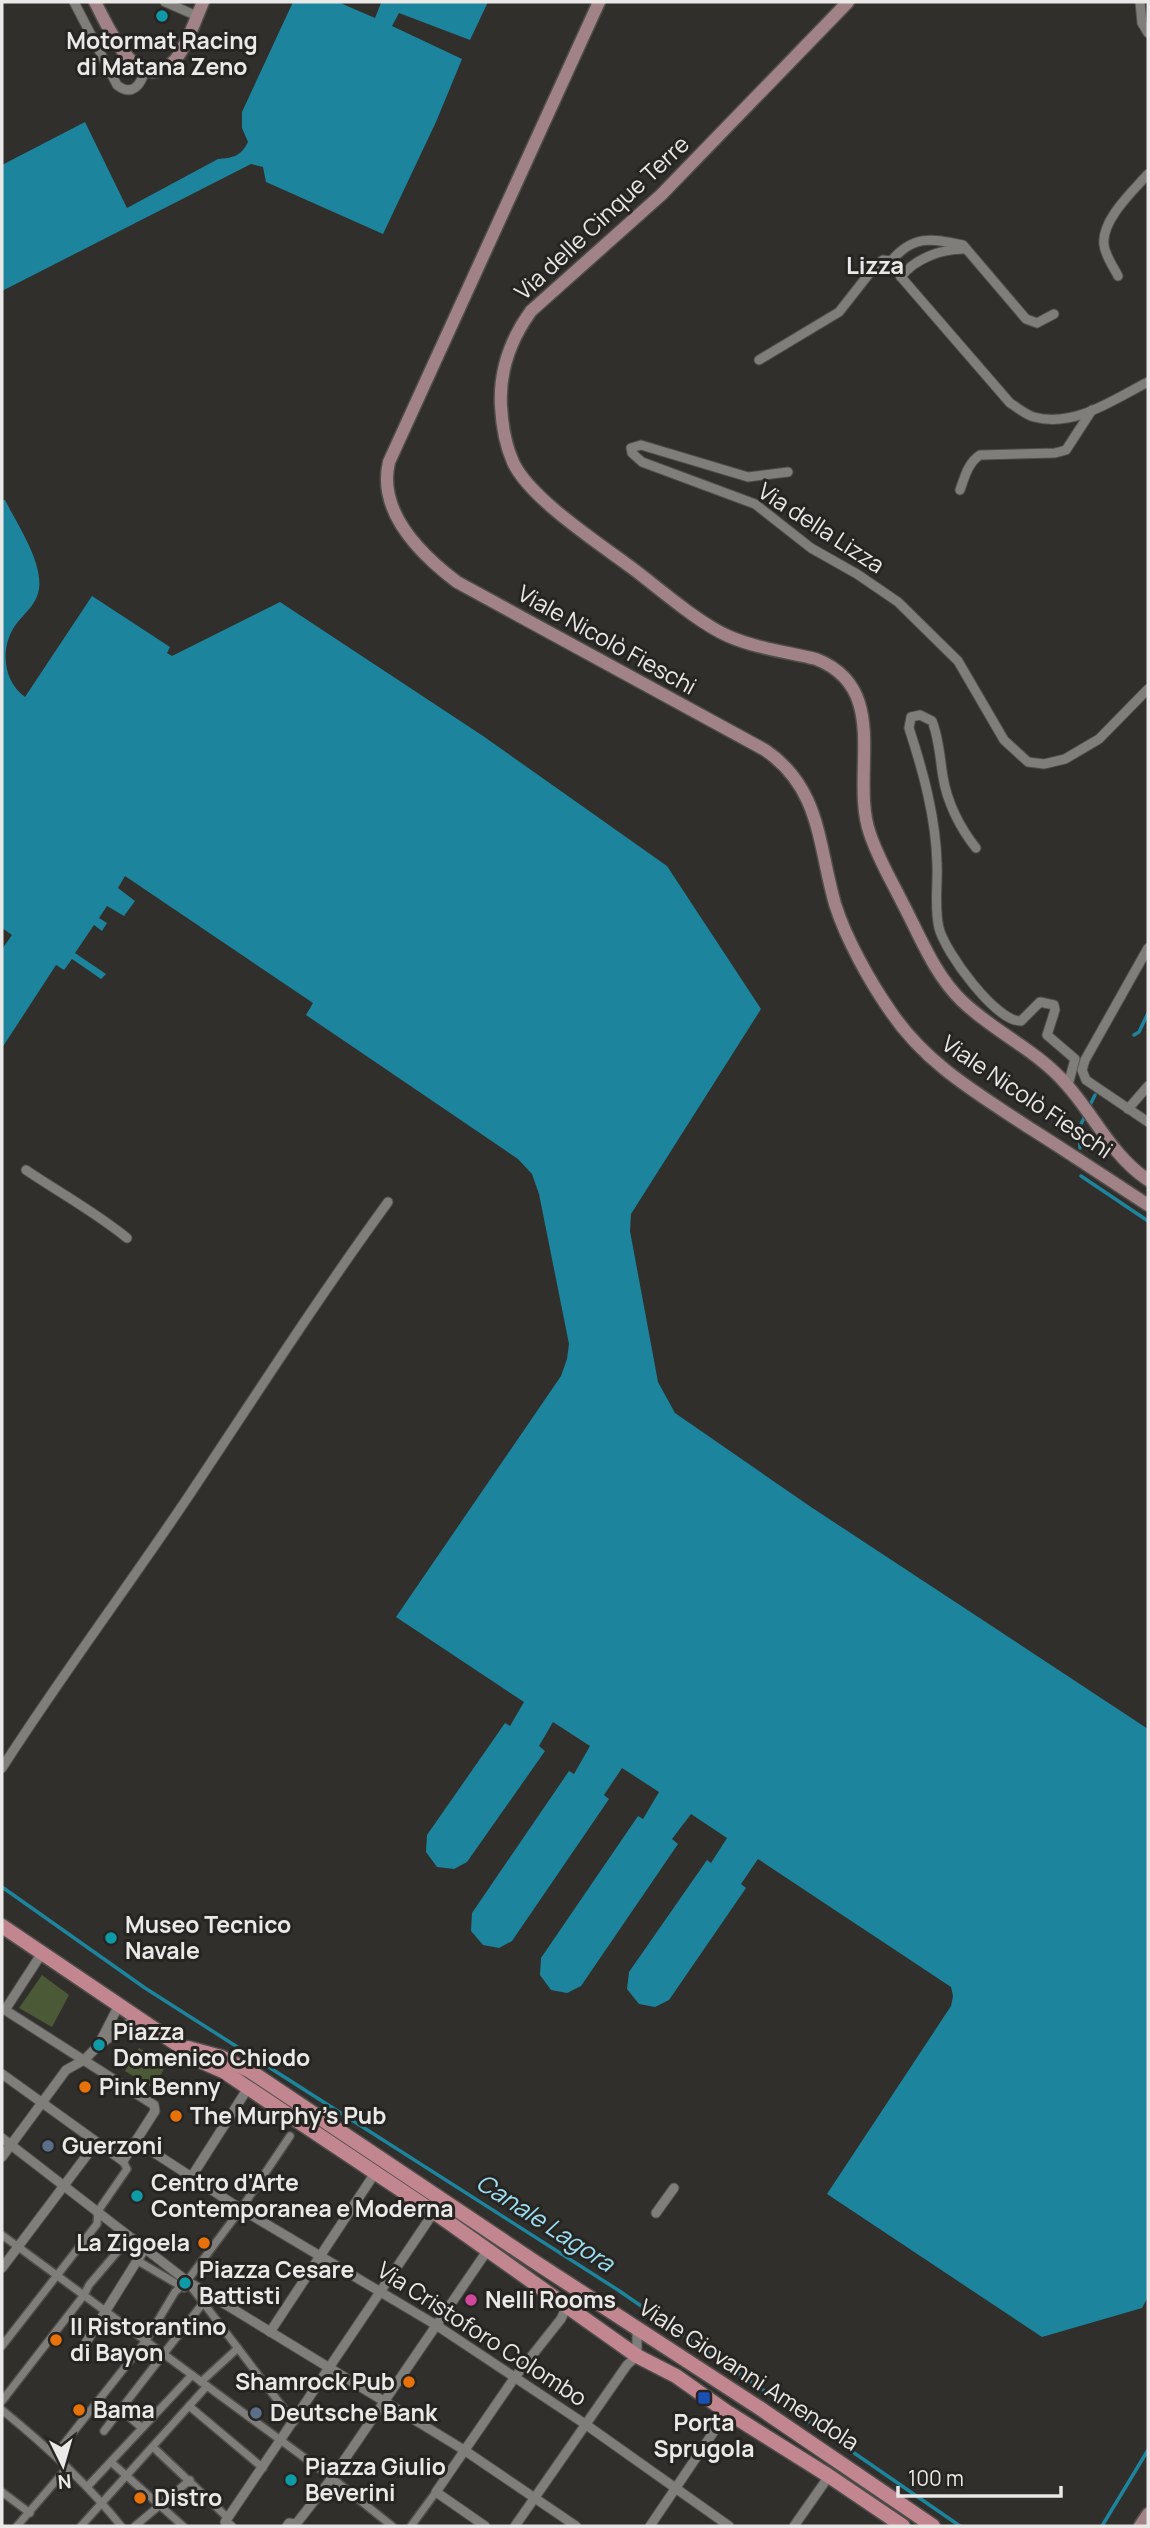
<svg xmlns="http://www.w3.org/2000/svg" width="1150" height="2528" viewBox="0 0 1150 2528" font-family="Manrope,sans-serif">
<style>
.green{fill:#4b5936}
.water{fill:#1c849c}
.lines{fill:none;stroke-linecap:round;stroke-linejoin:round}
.stream{stroke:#1c849c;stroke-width:3.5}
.pedestrian-casing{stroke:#4f4e4b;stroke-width:10}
.minor-casing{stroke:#4f4e4b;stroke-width:11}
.secondary-casing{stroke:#4f4e4b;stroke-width:15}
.primary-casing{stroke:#4f4e4b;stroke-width:17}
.pedestrian{stroke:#807e7a;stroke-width:7}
.minor{stroke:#807e7a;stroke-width:9}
.secondary{stroke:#a18286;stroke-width:12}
.primary{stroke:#c28691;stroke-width:14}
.culture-dot{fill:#0f9aa8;stroke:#272522;stroke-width:2.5}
.food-dot{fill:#e8710a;stroke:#272522;stroke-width:2.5}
.service-dot{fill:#5c6f8a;stroke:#272522;stroke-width:2.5}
.hotel-dot{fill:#d1479c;stroke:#272522;stroke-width:2.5}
.transit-dot{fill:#1a4fb4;stroke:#272522;stroke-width:2.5}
.labels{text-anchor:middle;stroke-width:6;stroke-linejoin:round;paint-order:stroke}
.poi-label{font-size:23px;font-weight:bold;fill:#eae9e7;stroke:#272522;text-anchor:start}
.street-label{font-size:23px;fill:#eae9e7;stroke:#272522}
.neighbourhood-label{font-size:24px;font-weight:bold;fill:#eae9e7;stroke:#272522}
.water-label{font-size:24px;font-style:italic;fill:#9be0f5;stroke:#272522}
</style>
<rect width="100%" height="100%" fill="#312f2b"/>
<g class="green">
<path d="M42,1975L69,1995L52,2027L19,2008Z"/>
<path d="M139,2048L167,2064L153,2088L125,2071Z"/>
</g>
<g class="water">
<path d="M293,2H338L375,18L381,3L379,2H488L470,40L399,13L392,26L462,59L436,122L383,234L266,182L263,167L251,164L2,291V165L85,122L127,208L218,159C233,158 241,156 248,142L242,128V112Z"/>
<path d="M2,500H5C17,524 43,562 39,589C36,607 21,615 13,629C0,651 4,682 25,697L92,596L170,647L167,653L172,656L280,602L483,736L667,866L761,1009L631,1214L630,1231L658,1382L675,1413L811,1507L1148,1729V2297L1142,2308L1042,2337L827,2194L951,2006L953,1996L951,1987L758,1859L741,1884L746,1888L669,2000L655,2007L639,2004L627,1989L629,1972L707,1860L711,1863L727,1838L691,1814L672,1839L678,1844L581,1986L567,1993L551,1990L540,1975L541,1958L638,1816L643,1819L659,1792L622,1768L604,1795L609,1799L512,1941L499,1948L483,1945L471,1931L472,1913L569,1771L574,1774L590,1746L553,1722L539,1746L545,1751L467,1862L454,1869L437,1867L426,1852L427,1835L505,1723L510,1726L524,1702L396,1617L561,1376L567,1359L569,1344L539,1194L532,1174L518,1159L306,1015L313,1003L125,876L118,888L135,901L124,916L107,906L99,918L107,923L102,931L94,925L75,953L106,974L101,979L72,959L64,970L56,965L2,1048V949L12,935L2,928Z"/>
</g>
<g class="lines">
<g class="stream">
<path d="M1134,1035L1139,1032L1148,1013"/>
<path d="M1089,1107L1095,1095"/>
<path d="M1080,1148L1079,1128L1086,1114"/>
<path d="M1081,1176L1148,1221"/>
<path d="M2,1887L145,1988L618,2290L960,2526"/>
<path d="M1102,2526L1148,2450"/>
</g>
<defs>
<g id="pedestrian">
<path d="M2,2235L332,2478L392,2526"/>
<path d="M138,2261L184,2288"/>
<path d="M189,2284L294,2422"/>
<path d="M2,2346L97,2224L98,2211L127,2169L123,2161"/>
<path d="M201,2382L238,2348"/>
<path d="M2,2401L84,2295L89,2285L130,2237"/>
<path d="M189,2406L263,2468"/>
<path d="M2,2410C45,2445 86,2482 121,2526"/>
<path d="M121,2410L142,2428"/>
<path d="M104,2431L203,2303"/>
<path d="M153,2447L228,2518"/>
<path d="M55,2455L145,2342L175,2292L187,2281L241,2209L290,2136"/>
<path d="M111,2462L183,2526"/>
<path d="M87,2487L192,2375"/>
<path d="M2,2492L30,2513"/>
<path d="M17,2526L67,2468"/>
<path d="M81,2526L207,2386"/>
<path d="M135,2526L190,2480"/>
<path d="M411,2526L436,2492"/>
</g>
<g id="minor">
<path d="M74,2L117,85C132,97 141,85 145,70"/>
<path d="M165,2L197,16"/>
<path d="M1140,2L1142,23L1148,33"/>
<path d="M891,261L901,277L1010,403C1018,408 1026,415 1034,417C1075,428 1114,399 1148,382"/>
<path d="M1118,276C1114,268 1105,255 1104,245C1101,220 1133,191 1148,174"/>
<path d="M901,277C914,259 941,249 963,249"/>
<path d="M759,360L839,312L876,265L883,260L891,261C913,235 931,238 963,245L1026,319L1037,323L1054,314"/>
<path d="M788,472L748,477L641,445L631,448L632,453L642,462L755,504L811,548L857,574L898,602L958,661L1004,740L1028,762L1044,764L1065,759L1099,739L1148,689"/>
<path d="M960,490C965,476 968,463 980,455L1055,453L1066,450L1092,410"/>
<path d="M976,848C960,828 947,802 943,777C940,759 939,738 932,721L920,715L911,717L909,728C923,771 936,818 937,864C938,885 934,907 939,928C945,952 996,1022 1021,1021L1040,1002L1054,1005L1055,1010L1047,1035L1075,1059L1068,1085"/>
<path d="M1148,948L1085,1060L1082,1070L1086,1080L1148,1122"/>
<path d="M1128,1109L1148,1086"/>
<path d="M26,1170C60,1193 95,1212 127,1238"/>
<path d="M2,1768C61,1676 127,1588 188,1497C254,1398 318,1298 388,1202"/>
<path d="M100,2042L119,2005"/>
<path d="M2,2074L123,2161L155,2111L154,2105L5,2010L42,1953"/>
<path d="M2,2138L187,2281L464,2450L576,2526"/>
<path d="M136,2141L241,2209L436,2325L585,2424L729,2526"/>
<path d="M2,2157L66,2070L84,2060L97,2047L127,2024L143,2022"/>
<path d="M192,2176L248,2088"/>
<path d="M656,2213L674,2188"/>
<path d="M2,2268L96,2143"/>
<path d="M270,2332L375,2173"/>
<path d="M82,2349L145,2248"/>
<path d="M231,2526L225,2522L434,2212"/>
<path d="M287,2526L289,2523L296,2524L332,2478L487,2251"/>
<path d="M485,2526L436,2492L515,2377L561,2319L567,2306"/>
<path d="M515,2526L627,2365L637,2356V2329"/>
<path d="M650,2526L727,2412"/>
<path d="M794,2526L829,2476"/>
</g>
<g id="secondary">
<path d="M95,2C108,26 138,100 175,60C186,48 196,18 203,2"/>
<path d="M599,2L389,462C377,512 420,554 457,582L765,750C821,788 818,845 835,904C846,939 870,982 891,1012C926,1064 977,1093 1028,1127C1068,1152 1108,1179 1148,1205"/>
<path d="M848,2L661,195L531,311C510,340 499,370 501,406C502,425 505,444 513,462C529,498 600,544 632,568C660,589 697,622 728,636C755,648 787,652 816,659C893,689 849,775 870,834C878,858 891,880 902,902C920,936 934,974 962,1001C994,1032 1037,1050 1066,1084C1095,1116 1111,1155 1148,1180"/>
<path d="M1140,2526L1148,2514"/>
</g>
<g id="primary">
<path d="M2,1926L181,2047L189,2056L223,2071L434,2212L637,2356L676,2376L727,2412L829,2476L903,2526"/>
<path d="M188,2048L221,2057L250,2071L535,2262L758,2407L933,2526"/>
</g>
</defs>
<use href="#pedestrian" class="pedestrian-casing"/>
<use href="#minor" class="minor-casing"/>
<use href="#secondary" class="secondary-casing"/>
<use href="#primary" class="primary-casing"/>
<use href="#pedestrian" class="pedestrian"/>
<use href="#minor" class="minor"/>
<use href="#secondary" class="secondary"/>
<use href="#primary" class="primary"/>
</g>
<g class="culture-dot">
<circle cx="162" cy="16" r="7"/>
<circle cx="111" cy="1938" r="7"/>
<circle cx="99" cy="2045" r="7"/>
<circle cx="137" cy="2196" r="7"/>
<circle cx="185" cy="2283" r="7"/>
<circle cx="291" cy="2480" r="7"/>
</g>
<g class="food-dot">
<circle cx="85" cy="2087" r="7"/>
<circle cx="176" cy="2116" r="7"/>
<circle cx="204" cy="2243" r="7"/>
<circle cx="56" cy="2340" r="7"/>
<circle cx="409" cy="2382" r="7"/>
<circle cx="79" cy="2410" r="7"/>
<circle cx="140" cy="2498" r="7"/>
</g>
<g class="service-dot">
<circle cx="48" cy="2146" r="7"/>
<circle cx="256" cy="2413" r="7"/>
</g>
<circle class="hotel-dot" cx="471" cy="2300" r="7"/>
<rect class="transit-dot" x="697" y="2391" width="14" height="14" rx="3.5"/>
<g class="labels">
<g class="poi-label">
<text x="162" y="49" text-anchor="middle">Motormat Racing<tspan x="162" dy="26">di Matana Zeno</tspan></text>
<text x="125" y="1933">Museo Tecnico<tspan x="125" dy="26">Navale</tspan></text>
<text x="113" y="2040">Piazza<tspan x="113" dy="26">Domenico Chiodo</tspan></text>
<text x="99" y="2095">Pink Benny</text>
<text x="190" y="2124">The Murphy's Pub</text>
<text x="62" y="2154">Guerzoni</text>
<text x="151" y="2191">Centro d'Arte<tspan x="151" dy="26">Contemporanea e Moderna</tspan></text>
<text x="190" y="2251" text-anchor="end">La Zigoela</text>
<text x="199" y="2278">Piazza Cesare<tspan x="199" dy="26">Battisti</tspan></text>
<text x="485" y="2308">Nelli Rooms</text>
<text x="70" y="2335">Il Ristorantino<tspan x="70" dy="26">di Bayon</tspan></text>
<text x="395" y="2390" text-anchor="end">Shamrock Pub</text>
<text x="93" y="2418">Bama</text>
<text x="270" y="2421">Deutsche Bank</text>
<text x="704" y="2431" text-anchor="middle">Porta<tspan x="704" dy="26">Sprugola</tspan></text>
<text x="305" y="2475">Piazza Giulio<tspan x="305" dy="26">Beverini</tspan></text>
<text x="154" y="2506">Distro</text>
</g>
<g class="street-label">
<text transform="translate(602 218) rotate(-43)" y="8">Via delle Cinque Terre</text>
<text transform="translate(821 528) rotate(33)" y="8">Via della Lizza</text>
<text transform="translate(607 640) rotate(29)" y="8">Viale Nicolò Fieschi</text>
<text transform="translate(1027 1097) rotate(34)" y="8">Viale Nicolò Fieschi</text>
<text transform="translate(482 2334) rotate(33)" y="8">Via Cristoforo Colombo</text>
<text transform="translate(749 2375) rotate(33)" y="8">Viale Giovanni Amendola</text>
</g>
<g class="neighbourhood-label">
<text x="875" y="274">Lizza</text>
</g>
<g class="water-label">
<text transform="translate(545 2223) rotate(33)" y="8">Canale Lagora</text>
</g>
</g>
<rect width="1150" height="2528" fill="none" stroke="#eae9e7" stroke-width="7"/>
<g transform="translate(63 2465) rotate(175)" stroke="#272522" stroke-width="5" paint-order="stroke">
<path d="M0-5L12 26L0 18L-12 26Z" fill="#eae9e7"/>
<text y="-10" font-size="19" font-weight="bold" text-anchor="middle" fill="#eae9e7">N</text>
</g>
<path d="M898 2486v10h163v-10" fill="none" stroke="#eae9e7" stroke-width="3.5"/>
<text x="908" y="2486" font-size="21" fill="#eae9e7" stroke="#272522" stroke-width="5" paint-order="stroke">100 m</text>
</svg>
